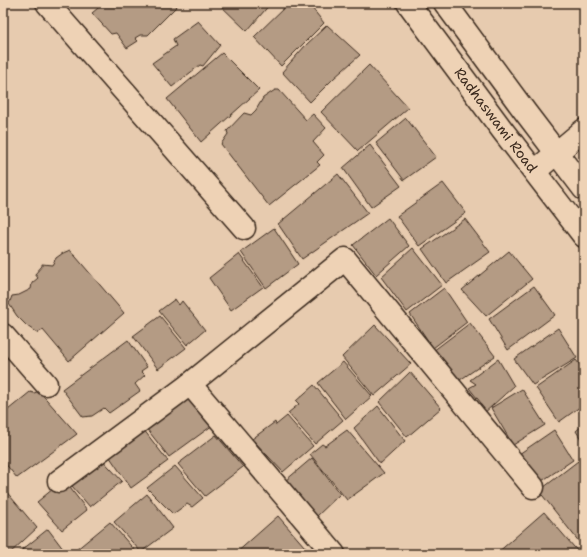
<svg xmlns="http://www.w3.org/2000/svg" width="587" height="557" viewBox="0 0 587 557" font-family="'Shantell Sans',sans-serif">
<style>
.building{fill:#b49b84;stroke:#3b2a1e}
.lines{fill:none;stroke-linecap:round;stroke-linejoin:round}
.minor-casing{stroke:#3b2a1e;stroke-width:25}
.tertiary-casing{stroke:#3b2a1e;stroke-width:25}
.minor{stroke:#eed2b5;stroke-width:22}
.tertiary{stroke:#eed2b5;stroke-width:22}
.labels{text-anchor:middle;stroke-width:3;stroke-linejoin:round;paint-order:stroke}
.street-label{font-size:14px;fill:#3b2a1e;stroke:#eed2b5}
</style>
<rect width="100%" height="100%" fill="#e7cbaf"/>
<filter id="ink" filterUnits="userSpaceOnUse"><feTurbulence type="fractalNoise" baseFrequency=".025" numOctaves="2"/><feDisplacementMap in="SourceGraphic" scale="8" xChannelSelector="R" yChannelSelector="G"/><feConvolveMatrix kernelMatrix="1 2 1 2 8 2 1 2 1" color-interpolation-filters="sRGB"/></filter>
<g filter="url(#ink)">
<g class="building">
<path d="M104,3H180L148,35H140L135,38L138,41L127,48L116,33L111,34L92,13Z"/>
<path d="M218,3H271L247,31Z"/>
<path d="M289,3H308L324,23L281,66L254,37Z"/>
<path d="M198,21L220,45L203,66L200,65L172,87L152,63L176,46L173,39Z"/>
<path d="M327,25L360,55L334,78L310,102L282,72L305,46Z"/>
<path d="M222,53L259,90L201,142L167,99Z"/>
<path d="M369,65L408,108L358,151L321,112Z"/>
<path d="M275,90H279L306,120L313,114L326,128L313,142L324,155L317,162L320,165L269,206L221,144L228,134L227,131L244,113L251,115L256,110L263,98Z"/>
<path d="M406,118L436,157L404,180L376,143Z"/>
<path d="M370,145L401,186L371,207L343,168Z"/>
<path d="M338,174L368,213L302,259L278,224Z"/>
<path d="M443,183L466,213L419,246L397,216Z"/>
<path d="M388,218L409,246L376,275L353,245Z"/>
<path d="M465,219L490,252L446,283L422,249Z"/>
<path d="M274,228L298,264L266,288L241,252Z"/>
<path d="M413,248L442,285L407,312L381,277Z"/>
<path d="M70,250L124,313L69,361L43,330L37,333L27,326L17,316L9,304L12,296L19,295L31,289L32,283L38,278L35,274L42,266V264L52,265L56,258L63,253Z"/>
<path d="M509,251L532,279L486,316L462,290Z"/>
<path d="M239,254L263,287L231,310L209,278Z"/>
<path d="M534,286L555,315L508,350L489,319Z"/>
<path d="M444,288L467,322L433,348L410,314Z"/>
<path d="M175,299L179,305L182,301L205,330L187,345L159,311Z"/>
<path d="M160,316L186,348L158,369L133,336Z"/>
<path d="M470,323L495,356L457,382L433,351Z"/>
<path d="M375,325L411,364L374,396L342,357Z"/>
<path d="M558,328L577,358L533,385L514,359Z"/>
<path d="M128,340L147,367L141,371L145,375L135,384L140,391L109,413L104,408L92,416L83,417L62,389Z"/>
<path d="M498,359L514,386L482,415L475,407L481,403L469,388L476,384L470,380Z"/>
<path d="M576,360L584,370V404L559,422L536,388Z"/>
<path d="M343,362L372,396L346,419L318,383Z"/>
<path d="M410,372L441,408L407,437L379,402Z"/>
<path d="M314,385L343,420L315,444L288,413L299,404L296,401Z"/>
<path d="M522,389L545,425L513,445L491,408Z"/>
<path d="M39,391L77,434L17,478L4,462H3V414L30,392L34,393Z"/>
<path d="M188,392L213,425L169,457L143,424Z"/>
<path d="M378,406L405,441L380,464L354,428Z"/>
<path d="M287,416L313,446L283,472L252,439L275,422L276,425Z"/>
<path d="M584,424V444L576,431Z"/>
<path d="M140,425L168,461L131,488L105,450Z"/>
<path d="M347,430L384,473L347,500L310,454L322,444L325,446Z"/>
<path d="M554,430L573,460L536,485L519,454Z"/>
<path d="M216,435L243,467L205,496L178,464Z"/>
<path d="M98,455L122,481L90,507L66,479Z"/>
<path d="M312,458L340,494L315,518L285,481Z"/>
<path d="M578,461L584,468V548L539,491Z"/>
<path d="M175,466L203,498L192,507L187,504L173,514L147,488Z"/>
<path d="M64,480L87,510L62,530L37,502Z"/>
<path d="M5,490L37,528L9,554H6L3,550V492Z"/>
<path d="M147,494L173,528L141,552L114,522Z"/>
<path d="M544,512L580,554H496Z"/>
<path d="M278,516L311,554H235Z"/>
<path d="M110,522L138,554H79L76,550Z"/>
<path d="M48,529L67,554H17Z"/>
</g>
<g class="lines">
<defs>
<g id="minor">
<path d="M47,3L244,228"/>
<path d="M535,171L584,130"/>
<path d="M3,335L46,384"/>
<path d="M190,384L334,554"/>
<path d="M59,481L190,384L345,259L533,487"/>
</g>
<g id="tertiary">
<path d="M408,3L503,131L584,236"/>
<path d="M445,3L526,113L584,189"/>
</g>
</defs>
<use href="#minor" class="minor-casing"/>
<use href="#tertiary" class="tertiary-casing"/>
<use href="#minor" class="minor"/>
<use href="#tertiary" class="tertiary"/>
</g>
</g>
<g class="labels">
<g class="street-label">
<text transform="translate(496 120) rotate(53)" y="5">Radhaswami Road</text>
</g>
</g>
<rect width="587" height="557" fill="none" stroke="#eed2b5" stroke-width="16"/>
<rect x="8" y="8" width="571" height="541" fill="none" stroke="#3b2a1e" stroke-width="1.5" filter="url(#ink)"/>
</svg>
